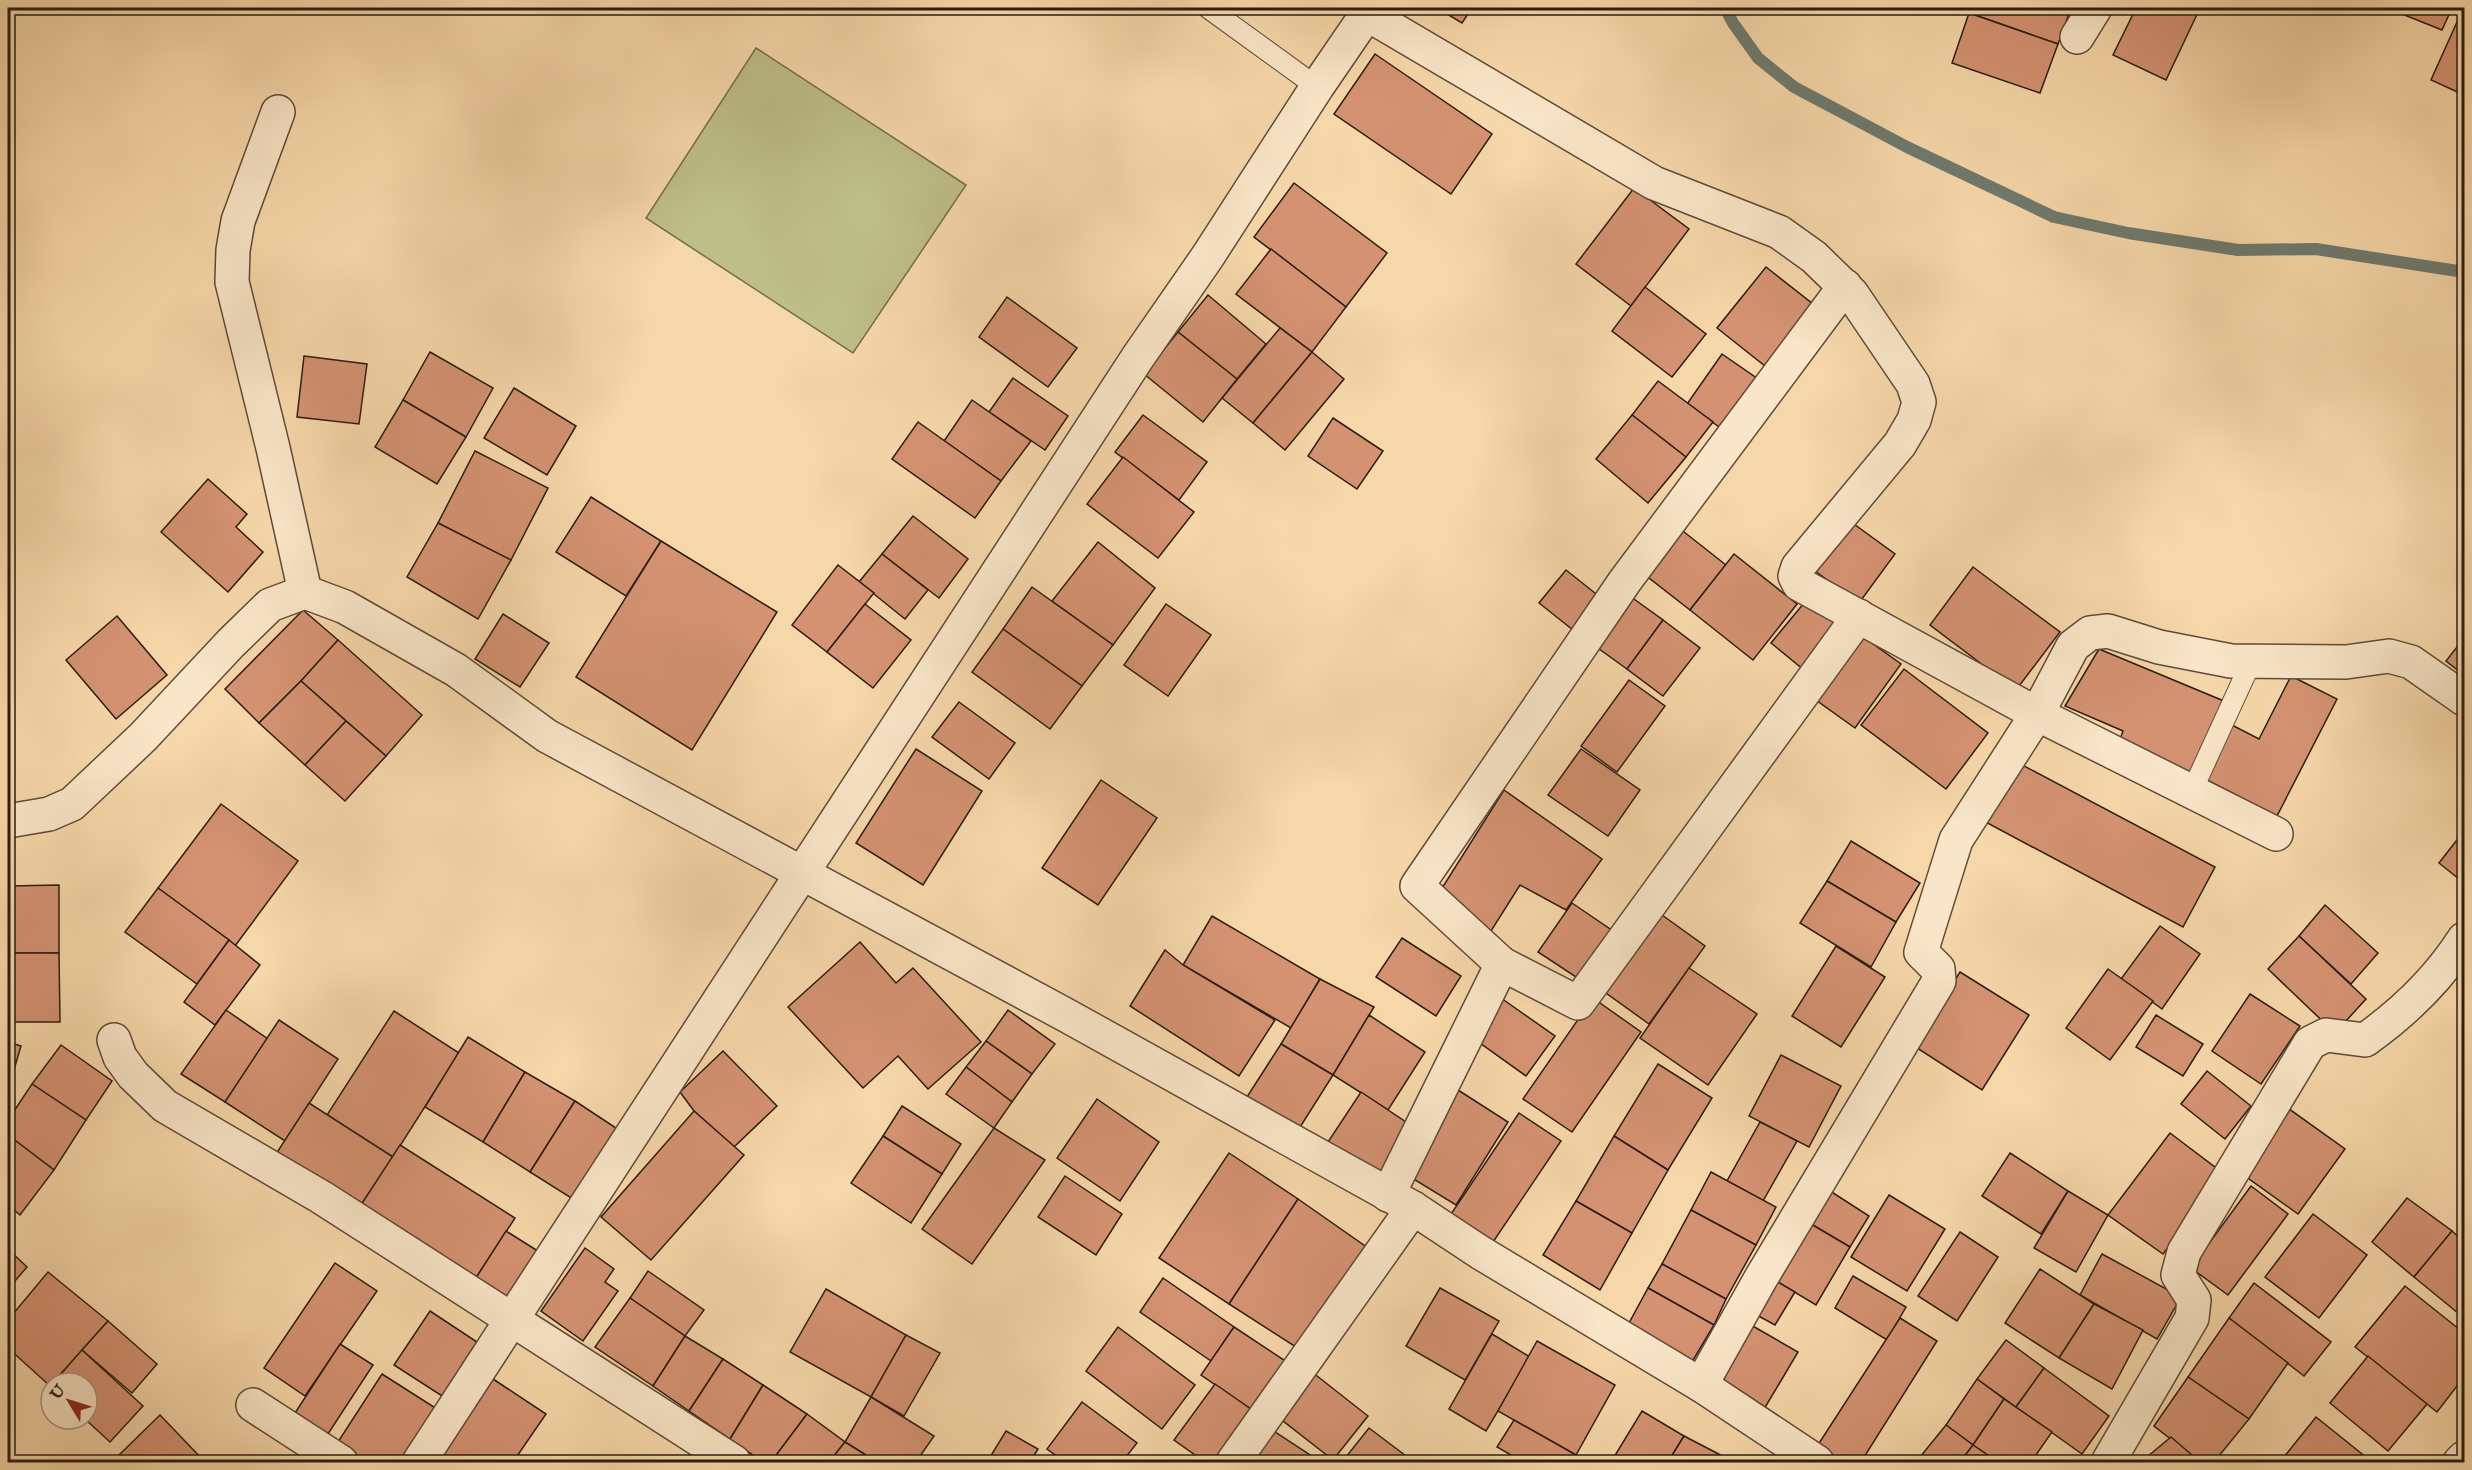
<svg xmlns="http://www.w3.org/2000/svg" width="2472" height="1470" viewBox="0 0 2472 1470" font-family="'IM FELL English',serif">
<style>
.green{fill:#bebe87;stroke:#746d4d;stroke-width:1.5}
.lines{fill:none;stroke-linecap:round;stroke-linejoin:round}
.stream{stroke:#6f7a6f;stroke-width:12}
.building{fill:#d49272;stroke:#2b1c13;stroke-width:1.5}
.service-casing{stroke:#5e4b38;stroke-width:22}
.minor-casing{stroke:#5e4b38;stroke-width:36}
.tertiary-casing{stroke:#5e4b38;stroke-width:36}
.service{stroke:#f9e5c7;stroke-width:20}
.minor{stroke:#f9e5c7;stroke-width:33}
.tertiary{stroke:#f9e5c7;stroke-width:33}
</style>
<rect width="100%" height="100%" fill="#f6d7a9"/>
<filter id="stains"><feTurbulence type="fractalNoise" baseFrequency=".00333" numOctaves="4"/><feColorMatrix values="0 0 0 0 .2 0 0 0 0 .09 0 0 0 0 .02 0 0 0 .5 -.17"/></filter>
<radialGradient id="worn" r=".72"><stop offset=".6" stop-color="#630" stop-opacity="0"/><stop offset="1" stop-color="#630" stop-opacity=".3"/></radialGradient>
<path class="green" d="M756,48L966,185L853,353L646,218Z"/>
<g class="lines">
<path class="stream" d="M1725,8L1733,23L1758,58L1794,87L1907,147L2054,217L2128,233L2238,250L2316,249L2464,272"/>
</g>
<g class="building">
<path d="M1437,8H1472L1462,23Z"/>
<path d="M1971,8H2071L2058,44L1969,13Z"/>
<path d="M2136,8H2200L2166,80L2113,55Z"/>
<path d="M2387,8H2452L2442,30Z"/>
<path d="M1969,13L2058,44L2040,93L1952,63Z"/>
<path d="M2457,22L2464,26V95L2431,80Z"/>
<path d="M1375,54L1492,134L1451,194L1334,114Z"/>
<path d="M1294,183L1387,253L1346,307L1254,237Z"/>
<path d="M1634,188L1689,229L1631,306L1576,264Z"/>
<path d="M1271,249L1346,307L1312,352L1236,294Z"/>
<path d="M1766,267L1818,308L1770,370L1717,328Z"/>
<path d="M1645,287L1706,334L1672,377L1612,331Z"/>
<path d="M1208,295L1266,344L1237,379L1178,332Z"/>
<path d="M1007,297L1077,348L1048,387L979,337Z"/>
<path d="M1280,328L1312,352L1253,423L1222,398Z"/>
<path d="M1178,332L1237,379L1203,422L1144,374Z"/>
<path d="M430,352L493,388L466,437L403,400Z"/>
<path d="M1312,352L1344,379L1285,450L1253,423Z"/>
<path d="M1722,354L1758,379L1722,429L1687,404Z"/>
<path d="M304,356L367,364L359,424L297,417Z"/>
<path d="M1013,378L1068,416L1045,450L989,412Z"/>
<path d="M1658,381L1713,422L1686,457L1632,415Z"/>
<path d="M514,388L576,426L547,475L484,438Z"/>
<path d="M403,400L466,437L437,484L375,447Z"/>
<path d="M972,400L1031,441L1001,481L944,441Z"/>
<path d="M1143,415L1207,462L1179,500L1115,452Z"/>
<path d="M1632,415L1686,457L1648,503L1596,459Z"/>
<path d="M1333,418L1383,451L1357,489L1308,456Z"/>
<path d="M918,422L1001,481L975,518L892,459Z"/>
<path d="M475,451L548,488L511,560L438,523Z"/>
<path d="M1123,457L1194,512L1158,558L1087,504Z"/>
<path d="M208,479L247,514L236,527L263,552L228,592L161,532Z"/>
<path d="M591,497L661,541L626,596L556,552Z"/>
<path d="M913,516L968,559L939,598L882,554Z"/>
<path d="M1847,519L1895,554L1859,603L1811,568Z"/>
<path d="M438,523L511,560L478,619L407,577Z"/>
<path d="M1679,528L1726,565L1690,610L1644,574Z"/>
<path d="M661,541L777,612L692,750L576,677Z"/>
<path d="M1098,542L1155,588L1113,645L1052,601Z"/>
<path d="M882,554L928,590L905,619L859,582Z"/>
<path d="M1734,554L1797,604L1753,660L1690,610Z"/>
<path d="M838,565L874,593L827,652L792,625Z"/>
<path d="M1973,567L2060,632L2016,690L1930,625Z"/>
<path d="M1566,570L1600,597L1573,630L1539,603Z"/>
<path d="M1032,587L1113,645L1082,686L1003,629Z"/>
<path d="M1627,594L1663,620L1627,669L1591,643Z"/>
<path d="M1809,597L1841,624L1804,670L1771,643Z"/>
<path d="M865,604L911,640L873,688L827,652Z"/>
<path d="M1166,604L1211,635L1168,696L1124,665Z"/>
<path d="M303,610L338,640L301,681L259,723L225,689Z"/>
<path d="M503,614L549,643L520,687L475,659Z"/>
<path d="M117,616L167,675L116,719L66,660Z"/>
<path d="M1663,620L1700,648L1663,696L1627,669Z"/>
<path d="M1003,629L1082,686L1050,729L972,672Z"/>
<path d="M1855,631L1901,664L1855,728L1809,695Z"/>
<path d="M2464,638V675L2446,661Z"/>
<path d="M338,640L422,715L386,756L301,681Z"/>
<path d="M2099,649L2231,704L2190,782L2117,748L2123,731L2065,706Z"/>
<path d="M1904,669L1988,733L1946,789L1861,725Z"/>
<path d="M2291,676L2337,699L2277,816L2203,778L2230,724L2259,739Z"/>
<path d="M1629,680L1665,706L1617,772L1581,746Z"/>
<path d="M301,681L346,721L305,765L259,723Z"/>
<path d="M959,702L1015,743L989,779L932,737Z"/>
<path d="M346,721L386,756L345,801L305,765Z"/>
<path d="M916,749L982,791L923,885L856,843Z"/>
<path d="M1581,749L1640,790L1608,836L1548,795Z"/>
<path d="M2009,758L2215,867L2183,927L1978,818Z"/>
<path d="M1101,780L1157,818L1098,905L1042,868Z"/>
<path d="M1504,790L1602,859L1566,910L1520,885L1491,931L1437,896Z"/>
<path d="M221,804L298,861L235,946L158,888Z"/>
<path d="M2464,831V883L2439,863Z"/>
<path d="M1851,841L1920,883L1896,922L1827,881Z"/>
<path d="M1827,881L1896,922L1871,967L1800,923Z"/>
<path d="M59,885V953H8V886Z"/>
<path d="M158,888L229,940L197,984L125,932Z"/>
<path d="M1572,903L1613,931L1579,979L1538,952Z"/>
<path d="M2325,905L2378,953L2351,984L2299,936Z"/>
<path d="M1662,915L1705,946L1649,1024L1606,993Z"/>
<path d="M1212,916L1320,979L1291,1028L1183,965Z"/>
<path d="M2160,926L2200,954L2162,1009L2121,979Z"/>
<path d="M2299,936L2366,999L2335,1033L2268,969Z"/>
<path d="M1402,938L1461,976L1436,1016L1376,977Z"/>
<path d="M229,940L260,965L215,1025L184,1002Z"/>
<path d="M860,942L896,983L913,968L981,1042L928,1089L898,1056L863,1088L788,1007Z"/>
<path d="M1836,946L1885,977L1841,1047L1792,1016Z"/>
<path d="M1165,950L1183,965L1275,1020L1239,1076L1130,1006Z"/>
<path d="M8,953H59L60,1022H8Z"/>
<path d="M1689,968L1757,1014L1708,1085L1640,1038Z"/>
<path d="M2108,969L2153,1001L2110,1060L2066,1028Z"/>
<path d="M1960,972L2029,1015L1982,1090L1914,1046Z"/>
<path d="M1320,979L1374,1007L1333,1075L1281,1044Z"/>
<path d="M2250,994L2300,1026L2261,1084L2212,1051Z"/>
<path d="M1501,998L1555,1036L1526,1076L1473,1038Z"/>
<path d="M1593,998L1641,1032L1572,1132L1523,1099Z"/>
<path d="M226,1010L268,1039L225,1102L181,1074Z"/>
<path d="M1008,1010L1055,1044L1032,1074L986,1041Z"/>
<path d="M394,1011L459,1053L393,1157L327,1115Z"/>
<path d="M1369,1015L1425,1052L1388,1110L1333,1075Z"/>
<path d="M2156,1015L2203,1044L2183,1076L2136,1047Z"/>
<path d="M279,1020L338,1059L285,1141L225,1102Z"/>
<path d="M468,1037L525,1072L483,1142L425,1107Z"/>
<path d="M986,1041L1032,1074L1012,1102L966,1067Z"/>
<path d="M8,1042L21,1046L8,1090Z"/>
<path d="M1281,1044L1333,1075L1297,1132L1245,1100Z"/>
<path d="M61,1045L112,1081L86,1120L32,1084Z"/>
<path d="M723,1051L777,1106L734,1147L694,1111L680,1092Z"/>
<path d="M1781,1055L1841,1086L1809,1147L1749,1116Z"/>
<path d="M1658,1064L1712,1098L1668,1170L1614,1136Z"/>
<path d="M966,1067L1012,1102L994,1128L946,1094Z"/>
<path d="M2207,1071L2251,1106L2225,1139L2181,1104Z"/>
<path d="M525,1072L575,1101L530,1172L483,1142Z"/>
<path d="M32,1084L86,1120L54,1170L8,1135V1120Z"/>
<path d="M1458,1090L1508,1122L1456,1205L1407,1175Z"/>
<path d="M1361,1092L1412,1126L1377,1178L1326,1145Z"/>
<path d="M1097,1099L1159,1142L1120,1201L1057,1158Z"/>
<path d="M575,1101L622,1132L576,1201L530,1172Z"/>
<path d="M309,1103L393,1157L359,1208L276,1154Z"/>
<path d="M902,1106L961,1144L942,1174L883,1136Z"/>
<path d="M2285,1106L2345,1149L2298,1214L2238,1171Z"/>
<path d="M694,1111L744,1155L651,1260L601,1217Z"/>
<path d="M1519,1113L1561,1141L1489,1248L1447,1220Z"/>
<path d="M1760,1122L1797,1141L1763,1201L1727,1181Z"/>
<path d="M994,1128L1045,1160L972,1264L922,1229Z"/>
<path d="M2170,1133L2224,1174L2163,1254L2108,1215Z"/>
<path d="M8,1135L54,1170L20,1215L8,1205Z"/>
<path d="M883,1136L942,1174L911,1223L851,1183Z"/>
<path d="M1614,1136L1668,1170L1632,1233L1576,1201Z"/>
<path d="M400,1145L515,1218L474,1281L359,1208Z"/>
<path d="M1229,1153L1298,1199L1229,1304L1159,1258Z"/>
<path d="M2010,1153L2068,1191L2041,1234L1982,1196Z"/>
<path d="M1711,1172L1776,1207L1756,1245L1691,1210Z"/>
<path d="M1065,1176L1122,1214L1096,1255L1038,1217Z"/>
<path d="M2251,1186L2288,1214L2228,1295L2191,1268Z"/>
<path d="M1827,1189L1869,1216L1850,1247L1806,1221Z"/>
<path d="M2068,1191L2108,1215L2076,1272L2034,1248Z"/>
<path d="M1889,1195L1945,1229L1907,1291L1851,1257Z"/>
<path d="M2407,1198L2452,1231L2414,1277L2372,1242Z"/>
<path d="M1298,1199L1368,1248L1299,1349L1229,1304Z"/>
<path d="M1576,1201L1632,1233L1600,1290L1543,1255Z"/>
<path d="M1691,1210L1756,1245L1726,1299L1662,1264Z"/>
<path d="M2313,1214L2367,1255L2319,1318L2265,1277Z"/>
<path d="M1806,1221L1850,1247L1816,1305L1771,1278Z"/>
<path d="M506,1231L549,1258L516,1309L474,1281Z"/>
<path d="M2452,1231L2464,1242V1318L2414,1277Z"/>
<path d="M1960,1232L1998,1257L1957,1321L1918,1296Z"/>
<path d="M585,1248L614,1269L605,1282L618,1291L583,1341L541,1311Z"/>
<path d="M8,1249L27,1267L8,1289Z"/>
<path d="M2102,1254L2181,1297L2157,1339L2080,1295Z"/>
<path d="M335,1263L377,1291L305,1396L264,1368Z"/>
<path d="M1662,1264L1726,1299L1714,1325L1648,1288Z"/>
<path d="M2040,1269L2094,1304L2059,1358L2005,1323Z"/>
<path d="M648,1271L704,1310L685,1336L630,1298Z"/>
<path d="M48,1272L108,1321L50,1386L8,1348V1320Z"/>
<path d="M1853,1276L1906,1307L1887,1340L1835,1308Z"/>
<path d="M1163,1278L1234,1327L1211,1361L1140,1312Z"/>
<path d="M1771,1278L1795,1292L1775,1325L1751,1312Z"/>
<path d="M2254,1283L2331,1342L2304,1376L2229,1318Z"/>
<path d="M2405,1286L2464,1333V1377L2437,1412L2355,1347Z"/>
<path d="M1440,1288L1499,1321L1465,1380L1406,1346Z"/>
<path d="M1648,1288L1714,1325L1686,1372L1622,1336Z"/>
<path d="M826,1289L906,1335L871,1397L790,1352Z"/>
<path d="M630,1298L685,1336L653,1386L595,1347Z"/>
<path d="M2094,1304L2143,1330L2112,1389L2059,1358Z"/>
<path d="M430,1311L477,1342L442,1396L394,1365Z"/>
<path d="M1900,1318L1937,1341L1861,1462H1831L1814,1451Z"/>
<path d="M2229,1318L2288,1363L2249,1419L2188,1377Z"/>
<path d="M108,1321L157,1364L132,1393L82,1350Z"/>
<path d="M1744,1321L1798,1352L1757,1421L1707,1386Z"/>
<path d="M1118,1327L1195,1385L1162,1429L1086,1371Z"/>
<path d="M1234,1327L1290,1364L1258,1414L1201,1375Z"/>
<path d="M1492,1334L1530,1357L1486,1431L1449,1409Z"/>
<path d="M906,1335L940,1353L904,1416L871,1397Z"/>
<path d="M685,1336L723,1359L689,1411L653,1386Z"/>
<path d="M2006,1340L2044,1368L2016,1407L1977,1379Z"/>
<path d="M1537,1341L1615,1385L1576,1455L1498,1411Z"/>
<path d="M340,1344L373,1365L326,1437L293,1416Z"/>
<path d="M82,1350L143,1406L110,1442L85,1419L87,1383H53Z"/>
<path d="M2368,1356L2427,1404L2388,1451L2330,1403Z"/>
<path d="M723,1359L763,1385L730,1439L689,1411Z"/>
<path d="M2044,1368L2109,1416L2082,1454L2016,1407Z"/>
<path d="M1312,1372L1368,1416L1333,1460L1278,1417Z"/>
<path d="M382,1374L437,1409L403,1462H364L336,1445Z"/>
<path d="M2188,1377L2249,1419L2214,1462H2200L2154,1426Z"/>
<path d="M493,1379L546,1414L513,1462H437Z"/>
<path d="M1977,1379L2004,1399L1973,1445L1946,1425Z"/>
<path d="M1215,1384L1258,1414L1224,1462H1205L1174,1440Z"/>
<path d="M763,1385L807,1414L771,1462H763L730,1439Z"/>
<path d="M871,1397L934,1436L916,1462H877L845,1442Z"/>
<path d="M2004,1399L2052,1432L2031,1462H1998L1973,1445Z"/>
<path d="M1082,1402L1137,1443L1122,1462H1065L1047,1449Z"/>
<path d="M1642,1411L1684,1436L1668,1462H1611Z"/>
<path d="M807,1414L845,1442L829,1462H771Z"/>
<path d="M160,1415L205,1462H121L116,1458Z"/>
<path d="M2316,1417L2372,1462H2280Z"/>
<path d="M1514,1420L1576,1455L1587,1462H1523L1497,1447Z"/>
<path d="M1946,1425L1973,1445L1960,1462H1916Z"/>
<path d="M1269,1428L1321,1462H1246Z"/>
<path d="M1369,1428L1414,1462H1342Z"/>
<path d="M1006,1431L1038,1449L1030,1462H987Z"/>
<path d="M1684,1436L1734,1462H1668Z"/>
<path d="M2171,1437L2200,1462H2141Z"/>
<path d="M845,1442L877,1462H829Z"/>
<path d="M1973,1445L1998,1462H1960Z"/>
</g>
<g class="lines">
<defs>
<g id="service">
<path d="M1208,8L1317,87"/>
<path d="M2192,791L2252,660"/>
</g>
<g id="minor">
<path d="M1367,14L1654,183L1779,232L1814,257L1852,294L1913,384L1919,402L1914,420L1900,444L1798,567L1795,576L1799,584L2037,714L2276,834"/>
<path d="M2077,37L2095,8"/>
<path d="M278,112L238,221L233,250L232,282L273,448L305,592"/>
<path d="M1845,286L1625,581L1417,886L1502,964L1578,1003L1859,616"/>
<path d="M114,1040L120,1057L133,1075L165,1106L321,1197L734,1462"/>
<path d="M1388,1195L1502,964"/>
<path d="M1701,1385L1761,1278L1939,981L1938,969L1921,952L1956,840L2037,714L2073,646L2090,633L2108,631L2159,647L2231,661L2346,662L2389,656L2411,662L2464,699"/>
<path d="M253,1405L341,1462"/>
<path d="M419,1462L1138,357L1208,256L1317,87L1371,8"/>
<path d="M1233,1462L1413,1208"/>
<path d="M2108,1462L2192,1318L2194,1300L2178,1275L2184,1252L2310,1043L2326,1035L2365,1040C2403,1013 2439,978 2464,939"/>
<path d="M2460,1462L2464,1458"/>
</g>
<path id="tertiary" d="M8,821L49,814L72,804L143,737L231,643L270,605L305,592L345,607L456,670L547,736L1064,1014L1413,1208L1481,1253L1701,1385L1817,1462"/>
</defs>
<use href="#service" class="service-casing"/>
<use href="#minor" class="minor-casing"/>
<use href="#tertiary" class="tertiary-casing"/>
<use href="#service" class="service"/>
<use href="#minor" class="minor"/>
<use href="#tertiary" class="tertiary"/>
</g>
<rect width="2472" height="1470" fill="none" stroke="#f6d7a9" stroke-width="30"/>
<rect x="9" y="9" width="2454" height="1452" fill="none" stroke="#2b1c13" stroke-width="3"/>
<rect x="15" y="15" width="2442" height="1440" fill="none" stroke="#2b1c13" stroke-width="1.5"/>
<g transform="translate(69 1401) rotate(308)"><circle r="28" fill="#f9e5c7" stroke="#a7957f" stroke-width="1.5"/>
<path d="M0-4.5L10 22L0 15L-10 22Z" fill="#8f2418"/>
<text y="-9" font-size="16" font-weight="bold" text-anchor="middle" fill="#2b1c13">U</text>
</g>
<rect width="100%" height="100%" filter="url(#stains)"/>
<rect width="100%" height="100%" fill="url(#worn)"/>
</svg>
